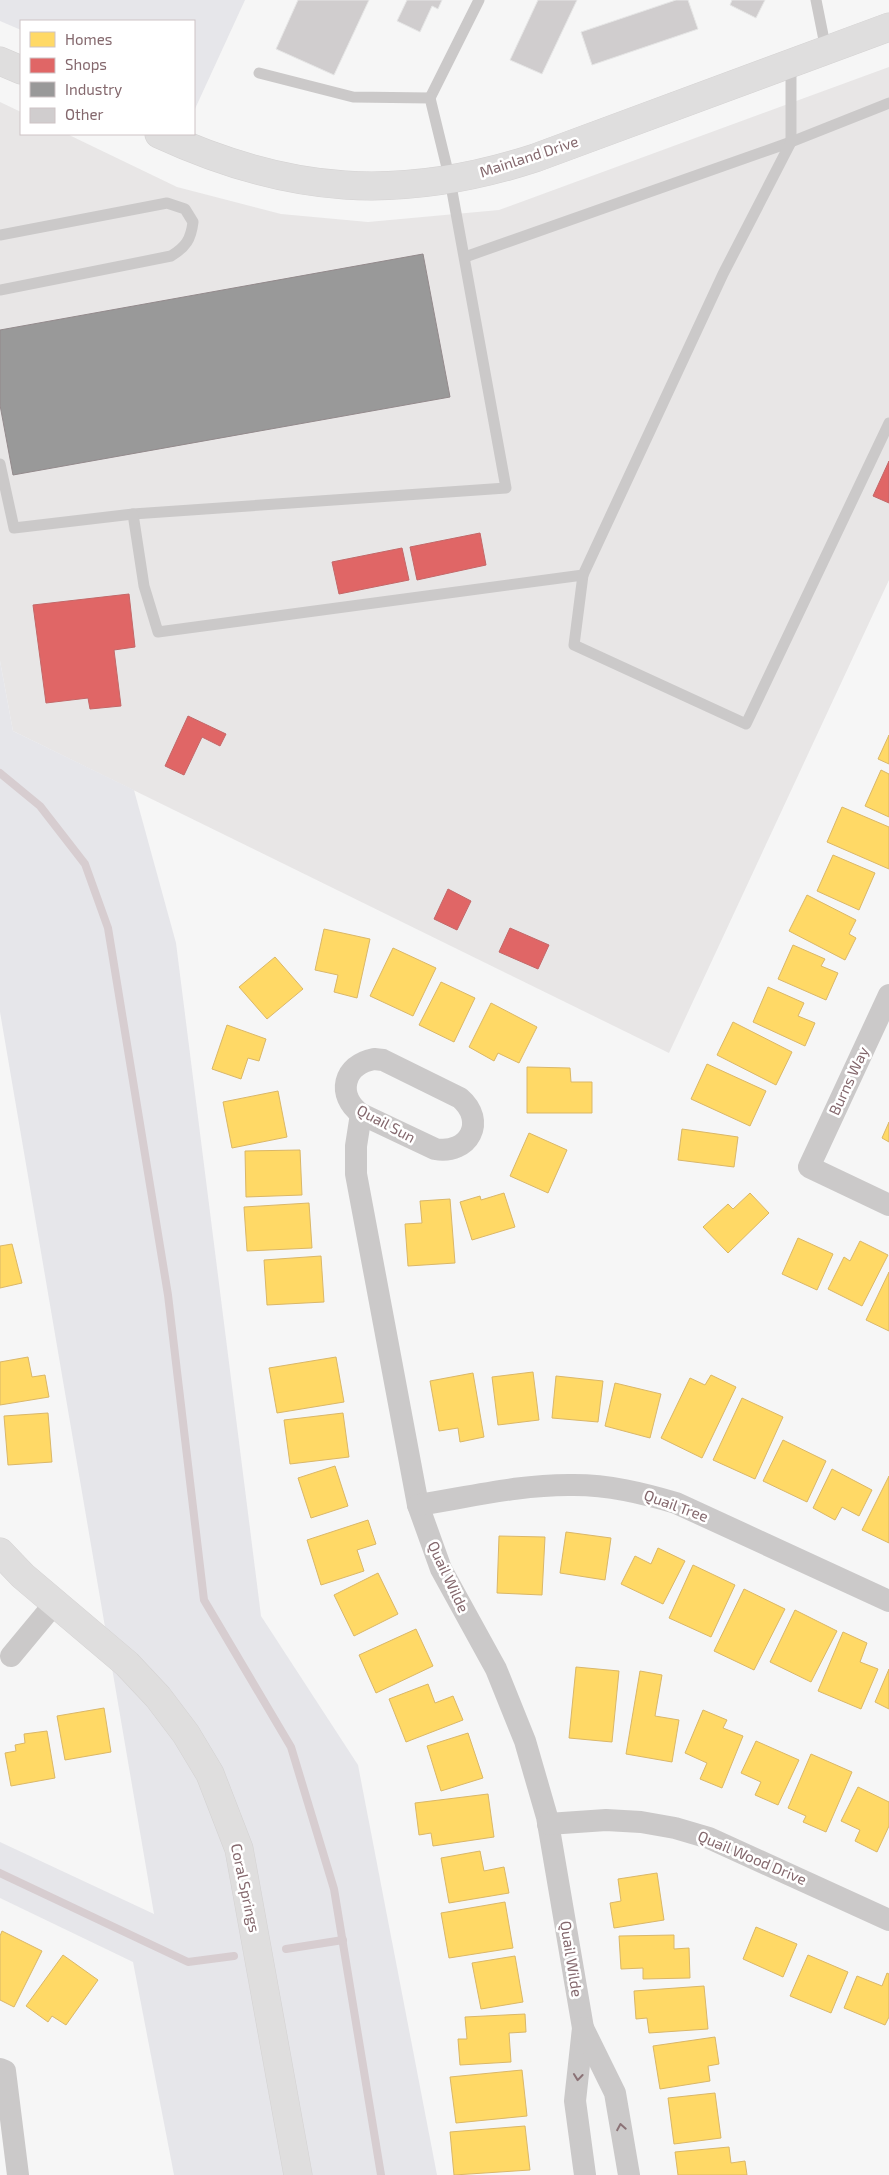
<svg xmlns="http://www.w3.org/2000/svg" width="889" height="2175" viewBox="0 0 889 2175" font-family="'Exo 2',sans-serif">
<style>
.built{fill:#e8e6e6}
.green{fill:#e6e6ea}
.homes{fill:#ffd966;stroke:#dab768}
.shops{fill:#e06666;stroke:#c46768}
.industry{fill:#999;stroke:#938a8c}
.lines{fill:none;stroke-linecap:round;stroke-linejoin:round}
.stream{stroke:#d7cdd0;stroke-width:8}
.building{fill:#d0cdce;stroke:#e6e6e6}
.secondary-casing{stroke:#d4d2d2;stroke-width:29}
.lane{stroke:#cbc9c9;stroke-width:11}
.street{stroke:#cbc9c9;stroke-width:22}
.secondary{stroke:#dfdede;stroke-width:28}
.oneway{stroke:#8b7276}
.labels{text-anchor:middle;stroke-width:5;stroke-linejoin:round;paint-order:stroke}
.street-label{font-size:15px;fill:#84686d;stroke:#fff}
</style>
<rect width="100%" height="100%" fill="#f6f6f6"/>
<path class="built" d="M889,67V580L669,1053L13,731L0,661V102L21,112V134H67L177,187L281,214L368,222L499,210Z"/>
<g class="green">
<path d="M0,0H245L194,111V21H21V30L0,21Z"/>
<path d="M0,661L13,731L134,790L176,943L261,1616L358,1765L437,2175H174L133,1962L0,1898V1842L154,1914L0,1012Z"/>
</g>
<g class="homes">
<path d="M889,735V764L878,759Z"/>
<path d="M881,770L889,774V817L865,806Z"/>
<path d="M842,807L889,827V869L827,842Z"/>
<path d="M833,855L875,873L859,910L817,891Z"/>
<path d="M807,895L856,920L849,934L856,938L845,960L789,931Z"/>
<path d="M324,929L370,939L357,998L334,992L338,975L315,970Z"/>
<path d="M793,945L825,959L821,966L838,973L826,1000L778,979Z"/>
<path d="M393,948L436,968L413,1016L370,996Z"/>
<path d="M275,957L303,989L267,1019L239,987Z"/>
<path d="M441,982L475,998L454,1042L419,1025Z"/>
<path d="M768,987L804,1003L798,1016L815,1023L805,1046L753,1022Z"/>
<path d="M491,1003L537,1027L519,1063L498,1053L494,1061L469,1047Z"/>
<path d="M733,1022L792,1052L776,1085L717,1055Z"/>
<path d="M227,1025L266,1039L259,1061L248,1058L241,1079L212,1069Z"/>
<path d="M707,1064L766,1091L750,1126L691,1099Z"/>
<path d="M527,1067L570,1068L571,1082H592V1113H527Z"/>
<path d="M278,1091L287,1137L232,1148L223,1102Z"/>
<path d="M889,1122V1142L882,1138Z"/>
<path d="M682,1129L738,1137L734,1167L678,1160Z"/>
<path d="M529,1133L567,1150L548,1193L510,1176Z"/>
<path d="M300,1150L302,1195L246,1197L245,1151Z"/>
<path d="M504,1193L515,1227L472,1240L460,1202L480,1196L481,1200Z"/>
<path d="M750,1193L769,1213L728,1253L703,1227L728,1204L733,1209Z"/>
<path d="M450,1199L455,1263L408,1266L405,1224L422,1223L420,1201Z"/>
<path d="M309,1203L312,1248L247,1251L244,1207Z"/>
<path d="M798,1238L833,1254L817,1290L782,1274Z"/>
<path d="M860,1241L888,1255L862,1306L828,1289L844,1257L850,1261Z"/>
<path d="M12,1244L22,1283L0,1288V1246Z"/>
<path d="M321,1256L324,1302L267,1305L264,1260Z"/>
<path d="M889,1272V1331L866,1320Z"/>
<path d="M28,1357L32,1377L45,1375L49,1397L0,1405V1362Z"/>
<path d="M336,1357L344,1402L277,1413L269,1368Z"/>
<path d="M533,1372L539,1420L498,1425L492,1377Z"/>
<path d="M473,1373L484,1437L460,1442L458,1428L439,1431L430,1381Z"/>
<path d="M711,1375L736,1387L702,1458L661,1438L690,1378L705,1385Z"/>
<path d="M556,1376L603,1381L598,1422L552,1418Z"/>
<path d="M615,1383L661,1394L650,1438L605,1426Z"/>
<path d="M742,1398L783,1417L755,1479L713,1460Z"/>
<path d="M48,1413L52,1462L8,1465L4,1416Z"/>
<path d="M343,1413L349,1457L290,1464L284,1420Z"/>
<path d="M783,1440L826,1461L807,1502L763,1481Z"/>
<path d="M335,1466L348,1506L311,1518L298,1478Z"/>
<path d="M832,1469L872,1490L859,1516L842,1507L835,1520L813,1508Z"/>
<path d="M889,1476V1543L862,1530Z"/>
<path d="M368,1520L376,1544L357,1550L364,1571L321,1585L307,1540Z"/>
<path d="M566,1532L611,1538L605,1580L560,1573Z"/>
<path d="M499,1536L545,1537L542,1595L497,1593Z"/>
<path d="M658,1548L685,1561L663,1604L621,1584L635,1556L651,1564Z"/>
<path d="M693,1565L735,1585L711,1637L669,1618Z"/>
<path d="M378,1573L398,1614L354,1636L334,1595Z"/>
<path d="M744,1589L785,1609L754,1670L714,1651Z"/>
<path d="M795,1610L837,1631L811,1682L770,1662Z"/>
<path d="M416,1629L433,1666L376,1693L359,1655Z"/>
<path d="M843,1632L867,1643L860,1662L878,1669L861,1709L818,1691Z"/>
<path d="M576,1667L619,1671L612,1742L569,1738Z"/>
<path d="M889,1669V1709L875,1702Z"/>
<path d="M640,1671L662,1675L655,1716L679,1720L672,1762L626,1754Z"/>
<path d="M428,1684L435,1703L453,1696L463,1720L406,1742L389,1699Z"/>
<path d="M104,1708L111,1752L65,1760L57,1716Z"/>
<path d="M703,1710L727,1720L723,1728L743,1736L722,1788L700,1779L707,1763L685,1753Z"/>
<path d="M47,1731L55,1778L11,1786L5,1753L16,1751L15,1745L25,1743L24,1734Z"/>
<path d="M468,1733L483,1778L441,1791L427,1746Z"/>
<path d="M756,1741L799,1760L778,1805L755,1795L761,1782L741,1773Z"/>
<path d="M811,1754L852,1772L826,1832L803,1822L806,1816L788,1808Z"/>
<path d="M858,1787L889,1802V1826L877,1852L855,1841L860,1830L841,1821Z"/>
<path d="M488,1794L494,1837L433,1846L431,1833L419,1835L415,1803Z"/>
<path d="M480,1851L484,1871L504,1867L509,1893L449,1903L441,1858Z"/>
<path d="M657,1873L664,1920L614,1928L610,1903L621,1901L618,1879Z"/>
<path d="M505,1902L513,1948L449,1958L441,1913Z"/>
<path d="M756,1927L797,1944L783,1977L743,1959Z"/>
<path d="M2,1931L42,1951L14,2007L0,2000V1936Z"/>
<path d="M674,1935V1949L689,1948L690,1978L643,1979V1968L621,1969L619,1936Z"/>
<path d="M63,1955L98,1980L66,2025L52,2016L48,2022L26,2006Z"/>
<path d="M808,1955L848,1972L831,2013L790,1996Z"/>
<path d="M515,1956L523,2002L481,2009L472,1963Z"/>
<path d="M887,1973L889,1974V2017L885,2025L844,2008L857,1976L882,1986Z"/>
<path d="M704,1986L708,2029L649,2033L647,2018L636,2019L634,1991Z"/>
<path d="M525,2014L526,2032L509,2033L511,2062L460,2065L458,2039H467L465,2017Z"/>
<path d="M715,2037L719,2064L708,2066L710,2081L660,2089L653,2046Z"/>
<path d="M522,2070L527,2116L456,2123L450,2077Z"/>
<path d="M715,2093L721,2138L674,2144L668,2098Z"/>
<path d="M525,2126L530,2170L454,2175L450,2132Z"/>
<path d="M729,2147L731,2163L745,2161L747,2175H678L675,2152Z"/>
</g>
<g class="shops">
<path d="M889,461V503L873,496Z"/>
<path d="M480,533L486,565L417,580L410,547Z"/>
<path d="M402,548L409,580L339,594L332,562Z"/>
<path d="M129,594L135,647L114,650L121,706L90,709L88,698L46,703L33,605Z"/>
<path d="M188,716L226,734L220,746L202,737L184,775L165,766Z"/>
<path d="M448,889L471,901L457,930L434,919Z"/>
<path d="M510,928L549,945L538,969L499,952Z"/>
</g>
<path class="industry" d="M423,254L450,397L13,475L0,405V330Z"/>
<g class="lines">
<g class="stream">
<path d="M0,773L40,806L85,864L108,928L168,1295L204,1600L291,1747L334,1889L381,2175"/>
<path d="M0,1873L188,1962L234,1956"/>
<path d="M286,1949L343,1940"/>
</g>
</g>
<g class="building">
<path d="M298,0H369L334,75L276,49Z"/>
<path d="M407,0H442L438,9L432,6L420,32L397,21Z"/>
<path d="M538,0H577L542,74L510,60Z"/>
<path d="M676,0H688L698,29L592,65L581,32Z"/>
<path d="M732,0H765L756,18L730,5Z"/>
</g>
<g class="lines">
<defs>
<g id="secondary">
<path d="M0,61L21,70"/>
<path d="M159,134C289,194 399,202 535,158L889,27"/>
<path d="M0,1552L23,1576L127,1664L158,1697L186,1734L210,1774L239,1849L298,2175"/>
</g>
</defs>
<use href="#secondary" class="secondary-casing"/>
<g class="lane">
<path d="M816,0L826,50"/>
<path d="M430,98L479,0"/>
<path d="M0,235L167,203L185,209L193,222C191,239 186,247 171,256L0,290"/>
<path d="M465,257L791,142L889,103"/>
<path d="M0,464L14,528L133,514L506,488L450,180L430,98L353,97L259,73"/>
<path d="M133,514L144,586L158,632L583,575L723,274L791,142V63"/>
<path d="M583,575L574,645L746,724L889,423"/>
</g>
<g class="street">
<path d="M889,995L809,1167L889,1205"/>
<path d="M374,1059L383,1060L460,1098C487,1121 469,1155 435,1149L361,1114C336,1095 343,1065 374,1059Z"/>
<path d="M361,1114L356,1146V1174L418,1505L441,1569L496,1669L525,1741L547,1817L583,2028L575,2101L585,2175"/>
<path d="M418,1505C469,1497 522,1484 574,1485C609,1485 642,1493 676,1503L889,1601"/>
<path d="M11,1656L55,1603"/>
<path d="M548,1824L606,1820L641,1822L675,1828L709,1838L889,1920"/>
<path d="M583,2028L615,2093L629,2175"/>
<path d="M0,2069L5,2071L18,2175"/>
</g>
<use href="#secondary" class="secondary"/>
</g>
<defs><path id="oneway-chevron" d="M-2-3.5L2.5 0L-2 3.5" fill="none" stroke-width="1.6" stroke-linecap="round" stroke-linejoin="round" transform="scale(1.25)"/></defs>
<g class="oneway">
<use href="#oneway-chevron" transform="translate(578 2077) rotate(96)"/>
<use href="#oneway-chevron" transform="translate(621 2127) rotate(-100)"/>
</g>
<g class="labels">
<g class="street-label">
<text transform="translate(529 157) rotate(-18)" y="5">Mainland Drive</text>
<text transform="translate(849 1081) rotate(-65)" y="5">Burns Way</text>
<text transform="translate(386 1124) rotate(28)" y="5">Quail Sun</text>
<text transform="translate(676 1506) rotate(20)" y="5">Quail Tree</text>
<text transform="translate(448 1577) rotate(65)" y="5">Quail Wilde</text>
<text transform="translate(752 1858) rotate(23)" y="5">Quail Wood Drive</text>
<text transform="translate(245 1888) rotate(78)" y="5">Coral Springs</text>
<text transform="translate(571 1959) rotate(81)" y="5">Quail Wilde</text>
</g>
</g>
<rect x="20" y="20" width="175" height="115" fill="#ffffff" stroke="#cec3c5"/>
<rect x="30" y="32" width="25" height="15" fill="#ffd966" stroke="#cec3c5"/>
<text x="65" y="45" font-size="15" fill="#84686d">Homes</text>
<rect x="30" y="58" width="25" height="15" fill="#e06666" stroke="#cec3c5"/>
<text x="65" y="70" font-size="15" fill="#84686d">Shops</text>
<rect x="30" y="82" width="25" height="15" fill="#999999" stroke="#cec3c5"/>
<text x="65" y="95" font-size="15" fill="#84686d">Industry</text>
<rect x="30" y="108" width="25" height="15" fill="#d0cdce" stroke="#cec3c5"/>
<text x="65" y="120" font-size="15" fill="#84686d">Other</text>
</svg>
